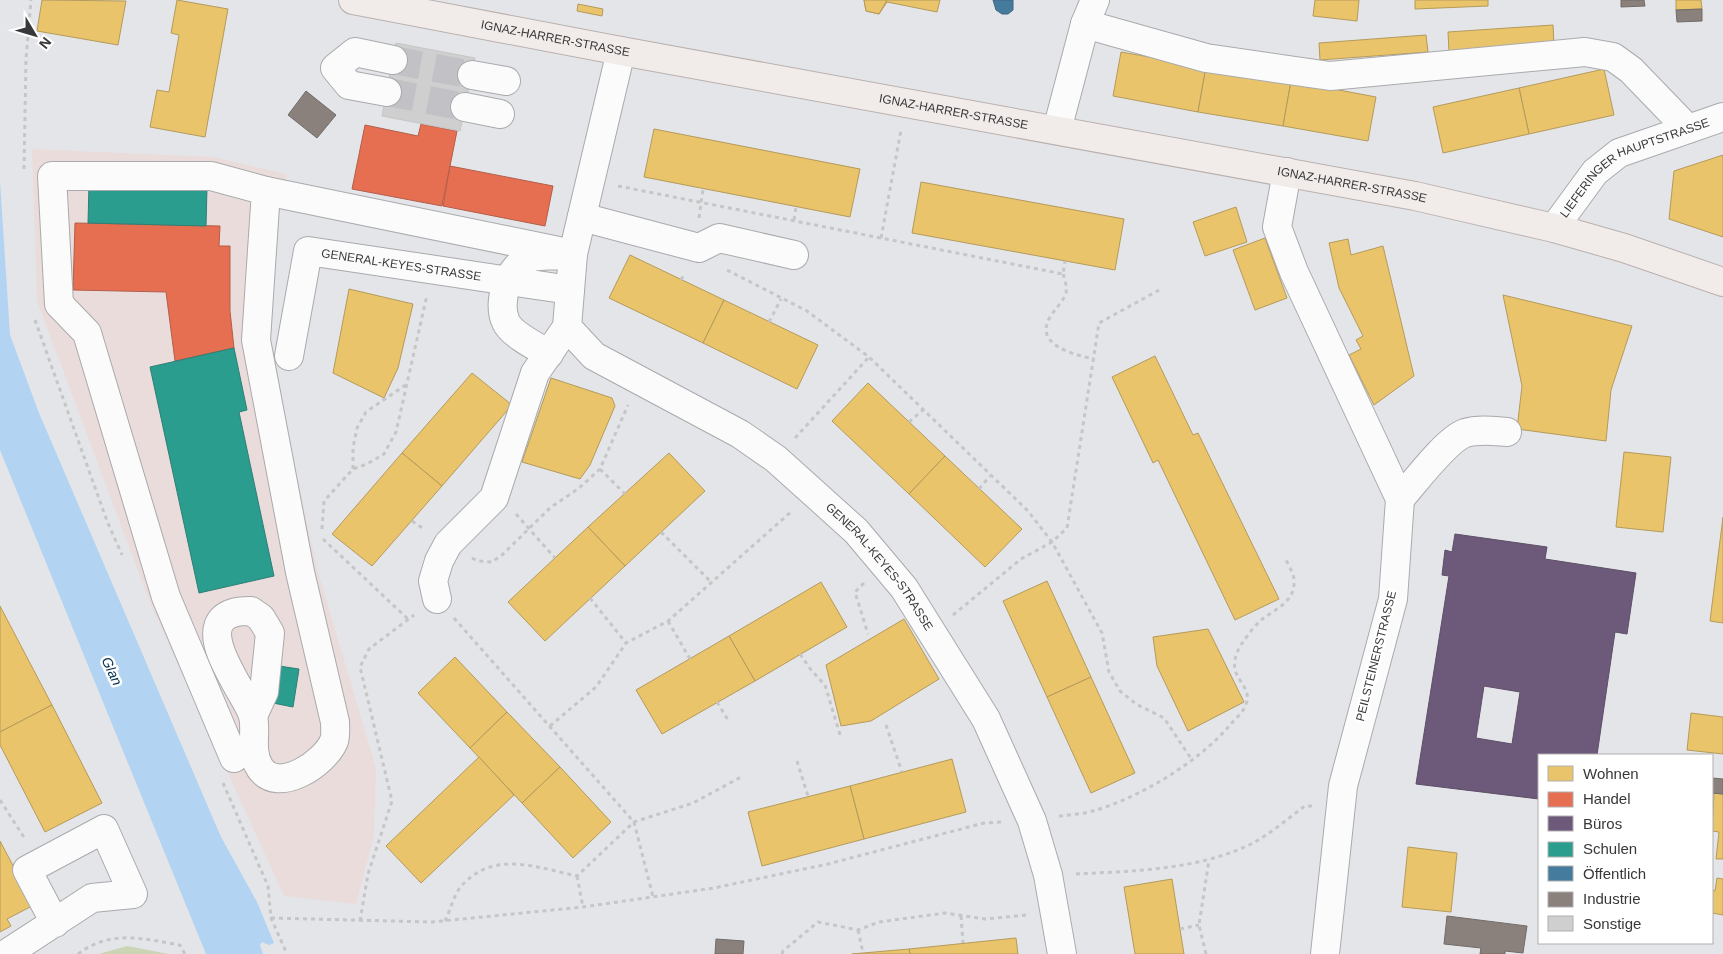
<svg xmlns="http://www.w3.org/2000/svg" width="1723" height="954" viewBox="0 0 1723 954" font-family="Helvetica,sans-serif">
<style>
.education{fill:#eadcdb}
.green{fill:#cbd4b5}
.water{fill:#b2d3f1}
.homes{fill:#e9c46a;stroke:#b49a5c}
.shops{fill:#e76f51;stroke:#b25e4a}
.offices{fill:#6d597a;stroke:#5d4f67;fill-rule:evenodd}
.schools{fill:#2a9d8f;stroke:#2e7f76}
.public{fill:#457b9d;stroke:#416780}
.industry{fill:#8a817c;stroke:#716b68}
.building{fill:#cfcfcf;stroke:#c6c6c6}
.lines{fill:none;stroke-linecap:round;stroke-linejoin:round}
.minor-tunnel{stroke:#c2c2c6;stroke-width:28;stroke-dasharray:28 14;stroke-linecap:butt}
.minor-casing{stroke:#a9aaac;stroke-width:30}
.major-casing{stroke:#bab1af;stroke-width:30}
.path{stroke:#c6c6c6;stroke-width:3;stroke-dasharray:4 4;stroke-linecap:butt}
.minor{stroke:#fbfbfc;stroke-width:28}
.major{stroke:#f1ebe9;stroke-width:28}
.labels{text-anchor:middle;stroke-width:5;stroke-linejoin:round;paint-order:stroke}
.street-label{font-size:12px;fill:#38383b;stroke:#fff}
.water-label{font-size:14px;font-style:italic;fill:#002e4f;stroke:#fff}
</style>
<rect width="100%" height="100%" fill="#e4e5e9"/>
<path class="education" d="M32,149L213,157L287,174L266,282L269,347L317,568L376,768L374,836L356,904L284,896L150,603L37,301Z"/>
<path class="green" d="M127,946L169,954H99Z"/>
<path class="water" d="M0,181L10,335L39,413L221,837L257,902L274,943L269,945L262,942L260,945L263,954H206L0,450Z"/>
<g class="homes">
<path d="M42,0L126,1L118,45L37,31Z"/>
<path d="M177,0L228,9L205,137L150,127L157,90L169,92L179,35L171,33Z"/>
<path d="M864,0H940L937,12L887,2L879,14L866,11Z"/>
<path d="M864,0H887L879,14L866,11Z"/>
<path d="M1315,0H1359L1357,21L1313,16Z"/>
<path d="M1415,0H1488V6L1415,9Z"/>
<path d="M1676,0H1701L1702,9L1676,10Z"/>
<path d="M578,4L603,9L602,16L577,11Z"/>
<path d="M1553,25L1554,45L1449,52L1448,32Z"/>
<path d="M1426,35L1428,52L1320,60L1319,43Z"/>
<path d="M1121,52L1206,67L1198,112L1113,96Z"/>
<path d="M1206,67L1291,81L1283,126L1198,112Z"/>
<path d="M1604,69L1614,115L1529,134L1519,88Z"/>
<path d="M1291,81L1376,97L1368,141L1283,126Z"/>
<path d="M1519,88L1529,134L1443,153L1433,107Z"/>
<path d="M654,129L860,169L850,217L644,177Z"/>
<path d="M1723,155V237L1669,219L1674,171Z"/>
<path d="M921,182L1124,219L1115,270L912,233Z"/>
<path d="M1236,207L1247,242L1205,256L1193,222Z"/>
<path d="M1265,238L1287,298L1255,310L1233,250Z"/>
<path d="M1348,239L1351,255L1383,246L1414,376L1374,405L1349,355L1361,349L1356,340L1363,336L1339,288L1329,243Z"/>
<path d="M630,255L724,300L703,343L609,298Z"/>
<path d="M349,289L413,304L398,368L384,398L333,373Z"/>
<path d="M1503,295L1632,326L1611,390L1606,441L1517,429L1522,386Z"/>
<path d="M724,300L818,345L797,389L703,343Z"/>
<path d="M1155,356L1193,435L1198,433L1279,599L1235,620L1158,460L1153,463L1112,377Z"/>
<path d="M472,373L512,405L442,486L402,453Z"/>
<path d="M551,378L612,398L615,406L590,465L580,479L522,462Z"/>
<path d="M868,383L945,456L909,494L832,421Z"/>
<path d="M1624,452L1671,457L1663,532L1616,527Z"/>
<path d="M402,453L442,486L372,566L332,534Z"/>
<path d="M669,453L705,491L625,566L588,527Z"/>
<path d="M945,456L1022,529L985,567L909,494Z"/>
<path d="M1723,517V623L1710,621Z"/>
<path d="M588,527L625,566L545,641L508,602Z"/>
<path d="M1047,581L1091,677L1047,697L1003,601Z"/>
<path d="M821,582L847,627L755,681L729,636Z"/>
<path d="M0,606L52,705L0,732Z"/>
<path d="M904,619L939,679L871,721L841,726L826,665Z"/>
<path d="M1208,629L1244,702L1188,731L1157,666L1153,637Z"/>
<path d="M729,636L755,681L662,734L636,690Z"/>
<path d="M455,657L507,712L470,748L418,693Z"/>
<path d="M1091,677L1135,773L1091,793L1047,697Z"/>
<path d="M52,705L102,803L45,832L0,745V732Z"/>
<path d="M507,712L560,767L522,803L470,748Z"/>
<path d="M1691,713L1723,717V754L1687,750Z"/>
<path d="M479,757L514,795L421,883L386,846Z"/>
<path d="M952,759L966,812L864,839L850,786Z"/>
<path d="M560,767L611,822L573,858L522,803Z"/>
<path d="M850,786L864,839L762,866L748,812Z"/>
<path d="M1714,793L1723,794V859H1716L1719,832L1712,831Z"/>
<path d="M0,841L34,905L7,919L11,926L0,932Z"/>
<path d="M1408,847L1457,853L1451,912L1402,907Z"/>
<path d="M1717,878L1723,879V915L1712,913V890L1715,891Z"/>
<path d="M1172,879L1184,954H1135L1124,887Z"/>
<path d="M1016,938L1018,954H910L909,949Z"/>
<path d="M909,949L910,954H852L863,953Z"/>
</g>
<g class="shops">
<path d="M421,124L457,131L442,206L352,189L365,125L418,136Z"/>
<path d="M450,166L553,186L545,226L443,206Z"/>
<path d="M75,223L220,226L219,246H230V311L234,348L175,361L166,292L73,290Z"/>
</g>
<path class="offices" d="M1455,534L1547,547L1545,559L1636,573L1627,634L1615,632L1597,755H1539V799L1416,784L1449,576L1442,575L1445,550L1452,552ZM1484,686L1520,692L1512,744L1476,738Z"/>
<g class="schools">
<path d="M89,185L207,188L206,226L88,223Z"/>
<path d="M234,348L247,410L239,412L274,576L199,593L150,367Z"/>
<path d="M279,666L299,669L293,707L273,703Z"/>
</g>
<path class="public" d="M993,0H1013V10L1008,14H1002L996,10Z"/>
<g class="industry">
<path d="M1621,0H1644L1645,6L1621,7Z"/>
<path d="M1702,9V21L1677,22L1676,10Z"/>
<path d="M306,91L336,115L317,138L288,115Z"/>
<path d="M1712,778L1723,779V794L1712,793Z"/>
<path d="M1447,916L1527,926L1523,953L1505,951V954H1480L1481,948L1444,944Z"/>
<path d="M716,939L744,941L743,954H715Z"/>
</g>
<path class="building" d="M396,43L475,58L460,131L382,116Z"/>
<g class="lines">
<g class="minor-tunnel">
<path d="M393,60L472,75"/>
<path d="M387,92L465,107"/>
</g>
<defs>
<g id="minor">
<path d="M1085,24L1206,58L1330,76L1585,52L1613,57L1631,70L1688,129"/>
<path id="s1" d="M621,51L573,254L567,327L594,356L740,434L776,459L856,531L904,588L986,719L1032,821L1048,875L1062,954"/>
<path d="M472,75L506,81"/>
<path d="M387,92L349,85L335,68L355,52L393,60"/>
<path d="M465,107L500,114"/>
<path d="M1057,130L1085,24L1095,0"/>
<path d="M1287,172L1277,227L1294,272L1400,499L1393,599L1343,786L1325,954"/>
<path d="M582,217L699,248L719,238L794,255"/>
<path id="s2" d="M1554,228L1595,172L1619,153L1723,117"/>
<path d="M549,354C537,347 511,334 506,322C496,302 509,264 532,257C540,255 551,256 559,255"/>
<path id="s3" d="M289,356L308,251L570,290"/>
<path d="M1400,499C1415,482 1446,440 1465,433C1479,429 1493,431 1507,432"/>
<path d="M437,599L433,581L439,561L448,544L494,498L535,373L567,327"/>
<path d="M253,716L264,692L270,633L261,618L251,611C245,611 238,611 233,613C190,627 247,694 253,716C257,733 249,751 260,768C278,795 325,763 334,741C336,736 335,728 335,722L300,572L256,340L266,191"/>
<path d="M234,758L166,597L87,333L59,304L52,176H211L266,191L573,254"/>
<path d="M6,954L92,898L133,894L104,829L27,870L55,923"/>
</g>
<g id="major">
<path id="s4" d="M353,0L621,51L1415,196L1554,228L1624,248L1723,282"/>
</g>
</defs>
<use href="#minor" class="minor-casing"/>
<use href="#major" class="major-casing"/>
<g class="path">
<path d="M24,169L26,59L31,0"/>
<path d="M618,186L1063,274L1065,261"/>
<path d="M699,218L703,189"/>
<path d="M794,220L796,207"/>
<path d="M881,238L901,130"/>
<path d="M727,270L807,311L869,357L1028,511L1052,542L1102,633L1109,672L1120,691L1136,704L1164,718L1192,760"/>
<path d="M1063,274C1065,280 1067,286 1066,293C1063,302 1053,311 1049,319C1035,346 1076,355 1094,359"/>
<path d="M681,280L685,273"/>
<path d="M35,320L107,521L122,555"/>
<path d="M769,322L781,299"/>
<path d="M909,422L924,409"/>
<path d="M795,438L869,357"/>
<path d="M353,469V448L357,428L366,412L407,384"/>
<path d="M600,469L625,494"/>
<path d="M979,489L990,476"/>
<path d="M516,514L555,558"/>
<path d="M412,521L424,529"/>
<path d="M322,529L324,501L353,469L367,464L384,454L396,432L427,295"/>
<path d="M661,532L711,582"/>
<path d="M323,539L408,619"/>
<path d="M472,558L478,561L492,562L502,555L551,507L578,489L600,469L628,405"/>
<path d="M864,583L855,592L868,634"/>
<path d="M590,598L626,643"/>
<path d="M953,615L1021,559L1052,542L1067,528L1099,323L1161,289"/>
<path d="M454,618L634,822L653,897"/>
<path d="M668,621L690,659"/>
<path d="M800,654L811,670L825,685L841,738"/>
<path d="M717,702L728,720"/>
<path d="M886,725L902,772"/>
<path d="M550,726L596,687L626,643L668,621L792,511"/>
<path d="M797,761L808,796"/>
<path d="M223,783L268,886L271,918L287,954"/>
<path d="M0,800L25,839"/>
<path d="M1059,816C1070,815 1082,814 1093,811C1139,798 1199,762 1230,725C1235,719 1244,712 1246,704C1254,682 1221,678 1241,645C1246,637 1253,628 1260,621C1274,609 1296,603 1294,579C1293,572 1288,564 1285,558"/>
<path d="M1076,874C1134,871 1196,870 1249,845C1268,836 1287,819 1305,806H1314"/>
<path d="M577,876L583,907"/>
<path d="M961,916L963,943"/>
<path d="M271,918L432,922L583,907L714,888L828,864L984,823L1003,822"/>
<path d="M360,921L368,874L392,801L360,667L369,649L414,615"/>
<path d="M445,921C450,911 453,898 459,889C491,849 535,867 577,876L634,822L693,803L743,776"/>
<path d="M1180,929L1199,925"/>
<path d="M858,930L863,953"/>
<path d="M78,954C111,929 144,939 180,945L185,954"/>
<path d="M782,954L783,951L818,922L858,930L879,922L945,913L985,919L1027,915"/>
<path d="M1206,954L1199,925L1209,860"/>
</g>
<use href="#minor" class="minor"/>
<use href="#major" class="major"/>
</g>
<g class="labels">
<g class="street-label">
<text dy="4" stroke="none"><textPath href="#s4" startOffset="206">IGNAZ-HARRER-STRASSE</textPath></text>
<text dy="4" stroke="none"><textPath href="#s4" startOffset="611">IGNAZ-HARRER-STRASSE</textPath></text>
<text dy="4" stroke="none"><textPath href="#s2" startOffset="105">LIEFERINGER HAUPTSTRASSE</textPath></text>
<text dy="4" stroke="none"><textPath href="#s4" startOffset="1016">IGNAZ-HARRER-STRASSE</textPath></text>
<text dy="4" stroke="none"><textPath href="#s3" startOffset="201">GENERAL-KEYES-STRASSE</textPath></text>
<text dy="4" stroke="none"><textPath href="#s1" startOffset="681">GENERAL-KEYES-STRASSE</textPath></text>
<text transform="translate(1376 656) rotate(-76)" y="4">PEILSTEINERSTRASSE</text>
</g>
<g class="water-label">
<text transform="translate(112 671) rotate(65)" y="5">Glan</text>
</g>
</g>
<rect x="1538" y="754" width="175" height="190" fill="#ffffff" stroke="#afafb1"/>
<rect x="1548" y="766" width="25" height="15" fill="#e9c46a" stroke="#afafb1"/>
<text x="1583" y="779" font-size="15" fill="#38383b">Wohnen</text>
<rect x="1548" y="792" width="25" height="15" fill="#e76f51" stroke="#afafb1"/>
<text x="1583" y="804" font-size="15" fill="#38383b">Handel</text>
<rect x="1548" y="816" width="25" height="15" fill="#6d597a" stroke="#afafb1"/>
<text x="1583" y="829" font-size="15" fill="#38383b">Büros</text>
<rect x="1548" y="842" width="25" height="15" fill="#2a9d8f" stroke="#afafb1"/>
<text x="1583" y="854" font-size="15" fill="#38383b">Schulen</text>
<rect x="1548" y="866" width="25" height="15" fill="#457b9d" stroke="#afafb1"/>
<text x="1583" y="879" font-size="15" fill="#38383b">Öffentlich</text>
<rect x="1548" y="892" width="25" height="15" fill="#8a817c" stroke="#afafb1"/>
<text x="1583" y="904" font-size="15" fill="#38383b">Industrie</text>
<rect x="1548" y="916" width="25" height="15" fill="#cfcfcf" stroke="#afafb1"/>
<text x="1583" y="929" font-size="15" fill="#38383b">Sonstige</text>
<g transform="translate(35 35) rotate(128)" stroke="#ffffff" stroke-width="4" paint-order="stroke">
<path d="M0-4L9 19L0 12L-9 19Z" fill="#38383b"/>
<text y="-8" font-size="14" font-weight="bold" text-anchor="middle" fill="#38383b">N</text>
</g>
</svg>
